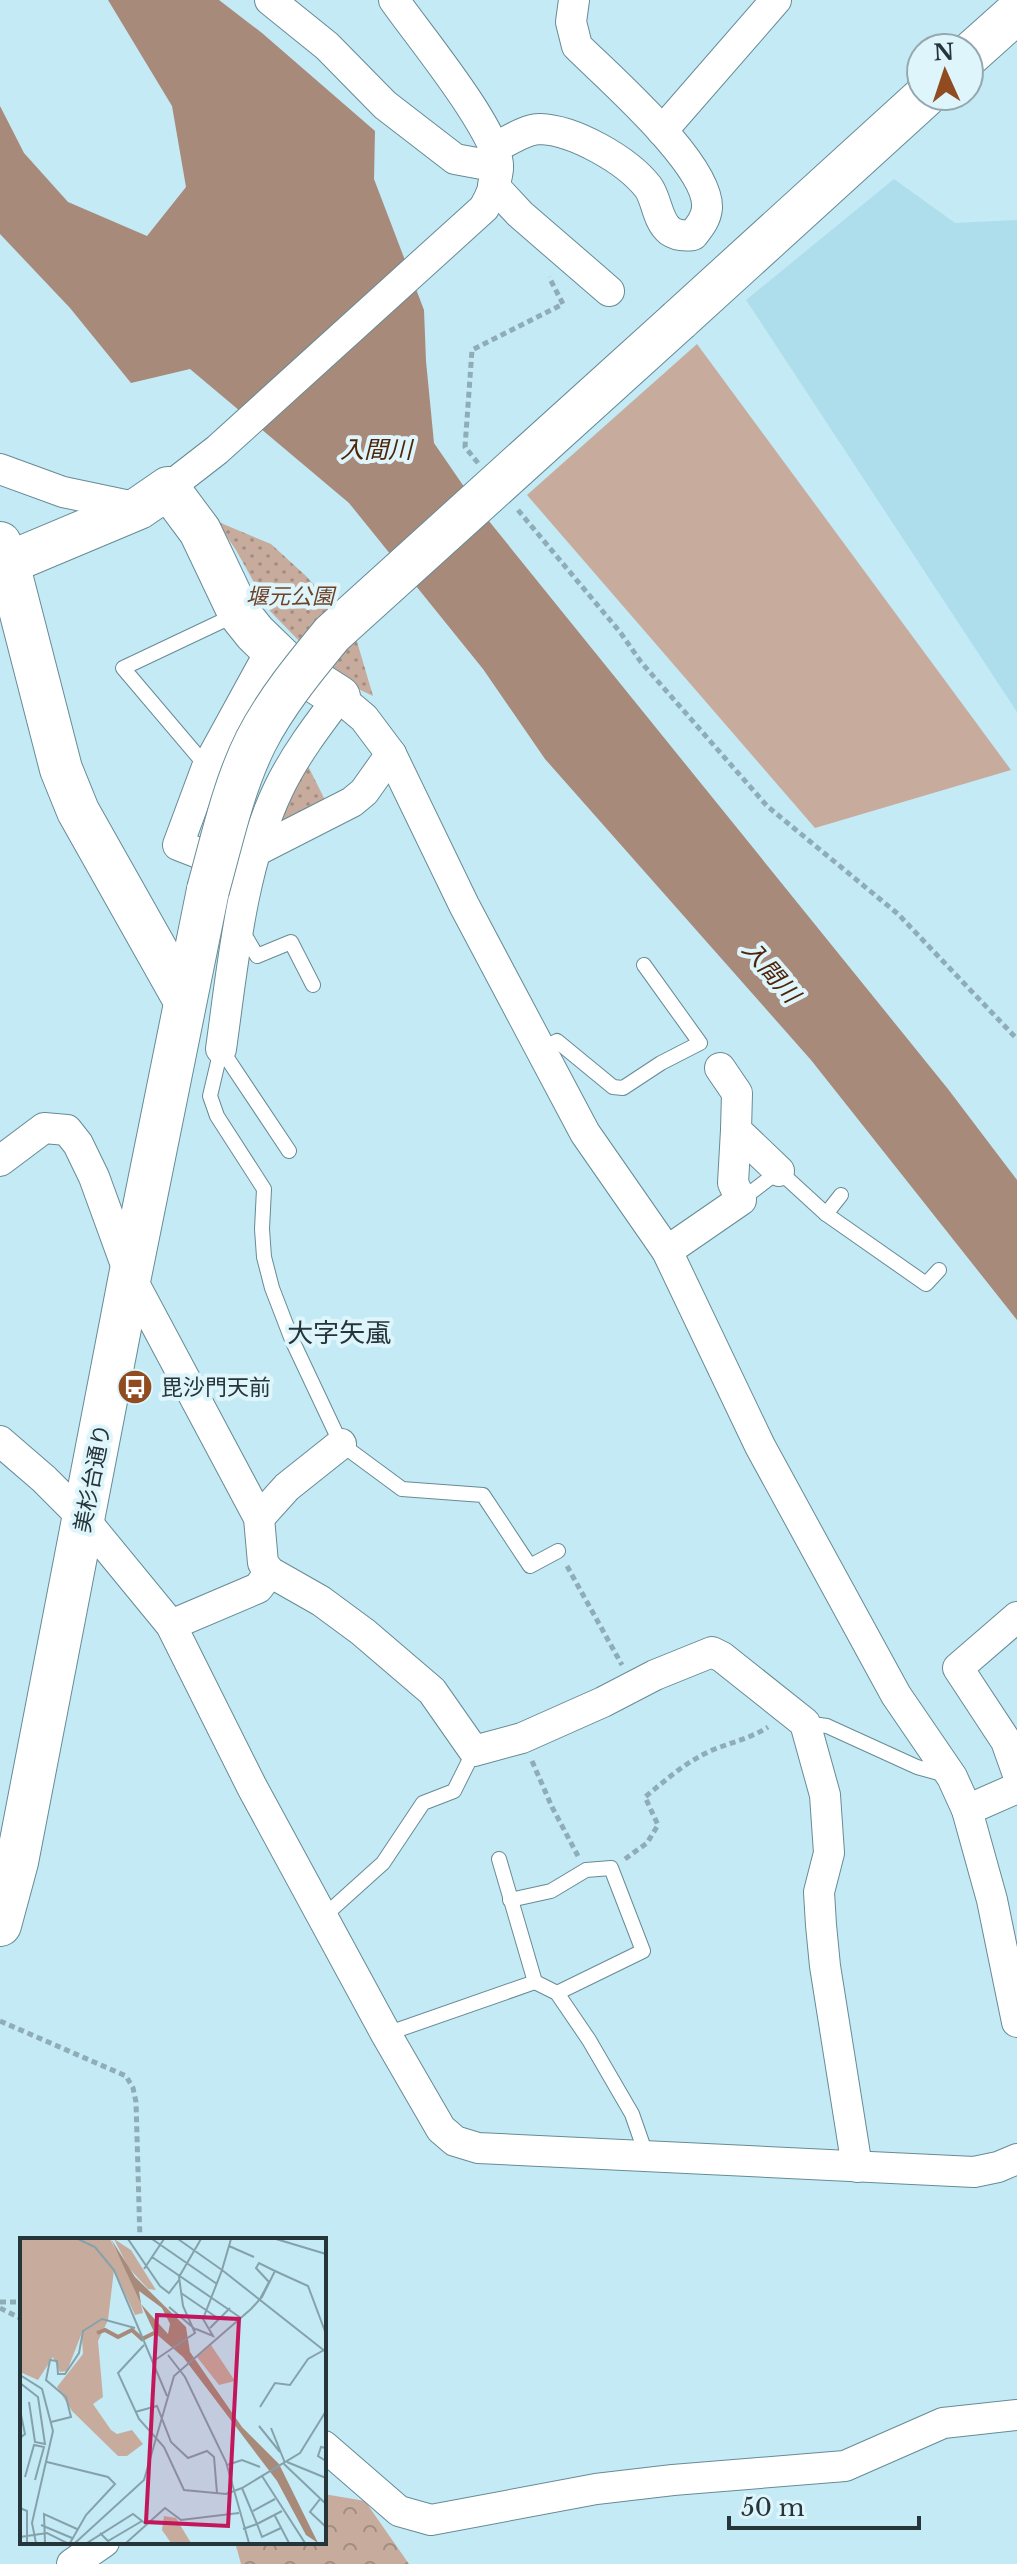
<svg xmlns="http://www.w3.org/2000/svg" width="1017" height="2564" viewBox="0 0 1017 2564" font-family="'Libre Baskerville','Noto Sans JP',serif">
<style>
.built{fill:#aeddeb}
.forest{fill:url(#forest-crowns)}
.park{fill:url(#park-dots)}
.pitch{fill:#c7ac9d}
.water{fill:#a88a7a}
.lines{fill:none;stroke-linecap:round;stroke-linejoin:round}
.lane-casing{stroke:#678b95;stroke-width:16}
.street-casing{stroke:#678b95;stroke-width:32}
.secondary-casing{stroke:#678b95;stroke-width:44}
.path{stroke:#8fadb7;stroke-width:5;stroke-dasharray:6 4;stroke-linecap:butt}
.lane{stroke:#fff;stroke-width:14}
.street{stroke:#fff;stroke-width:30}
.secondary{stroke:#fff;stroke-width:42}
.secondary-bridge-casing{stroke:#678b95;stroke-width:44;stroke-linecap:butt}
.secondary-bridge{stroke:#fff;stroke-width:42}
.labels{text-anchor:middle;stroke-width:8;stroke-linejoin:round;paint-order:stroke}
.park-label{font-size:22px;font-style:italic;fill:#6f4329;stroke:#def5fb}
.poi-label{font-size:22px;fill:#26353a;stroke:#def5fb;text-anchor:start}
.street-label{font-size:22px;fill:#26353a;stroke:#def5fb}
.water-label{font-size:24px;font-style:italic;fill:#4f250a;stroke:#def5fb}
.quarter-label{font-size:26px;fill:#26353a;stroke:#def5fb}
.inset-river{fill:none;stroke:#a88a7a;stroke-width:4}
.inset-road{fill:none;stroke:#85a2ab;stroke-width:2}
.view{fill:#c2185b;fill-opacity:0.15;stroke:#c2185b;stroke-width:4}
.inset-edge{fill:none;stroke:#26353a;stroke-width:4}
</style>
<defs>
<pattern id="forest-crowns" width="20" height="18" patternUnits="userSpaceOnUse" patternTransform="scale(2)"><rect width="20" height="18" fill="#c7ac9d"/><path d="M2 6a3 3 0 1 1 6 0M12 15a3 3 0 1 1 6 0" fill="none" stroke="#a18d81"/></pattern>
<pattern id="park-dots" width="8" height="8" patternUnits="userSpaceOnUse" patternTransform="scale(2)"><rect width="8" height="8" fill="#c7ac9d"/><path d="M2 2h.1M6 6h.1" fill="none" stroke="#a18d81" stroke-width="1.8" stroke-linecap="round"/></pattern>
</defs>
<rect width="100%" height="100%" fill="#c4eaf6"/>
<path class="built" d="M894,179L955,223L1017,220V712L746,300Z"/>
<path class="forest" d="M324,2494L365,2501L409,2564H241L235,2542H324Z"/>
<g class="park">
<path d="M216,521L271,544L306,576L353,628L373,696L335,678L270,611L236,550Z"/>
<path d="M306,762L326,802L271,833Z"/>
</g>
<path class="pitch" d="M697,344L1011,770L815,828L527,495Z"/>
<path class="water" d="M108,0H219L262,33L375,131L374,179L424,310L426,361L434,443L480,510L948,1089L1017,1180V1320L811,1060L545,759L483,669L349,503L190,369L131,383L70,308L0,234V106L24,153L68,202L147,236L186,187L172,106Z"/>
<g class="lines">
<defs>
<g id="lane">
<path d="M207,767L123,668L235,615"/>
<path d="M241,929L257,956L291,942L313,985"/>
<path d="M221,1049L210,1096L217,1116L264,1189L262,1229L264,1257L272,1288L292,1340L341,1444L402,1489L483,1495L530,1566L558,1551"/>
<path d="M221,1049L289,1151"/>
<path d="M540,1050L557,1041L613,1087L623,1088L661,1063L700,1043L644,965"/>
<path d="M741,1200L779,1171L826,1214L926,1284L939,1270"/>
<path d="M826,1214L841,1195"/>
<path d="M805,1723L827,1726L917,1767L946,1775"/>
<path d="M499,1859L535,1982L557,1993L589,2040L632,2114L647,2157"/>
<path d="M510,1900L551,1891L586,1870L611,1868L643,1951L557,1993"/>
<path d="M323,1917L383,1863L423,1803L454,1791L474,1751"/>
<path d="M386,2034L535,1982"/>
</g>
<g id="street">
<path d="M270,0L327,46L385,105L455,159L498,167"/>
<path d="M662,131L776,0"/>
<path d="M494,148C507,142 525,129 540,129C574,130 627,160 648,187C657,199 657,221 670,231C677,236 685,236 693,235C700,226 706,219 707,208C710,165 608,77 577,46L571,22L574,0"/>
<path d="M493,185L520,214L609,291"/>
<path d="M0,469L63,492L139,508"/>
<path d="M168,488L217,450L484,208C490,198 498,179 498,167C500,133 416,32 394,0"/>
<path d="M256,851L352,802L364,792L391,754"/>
<path d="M232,866L178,845L207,767L271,650"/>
<path d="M221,1049C233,964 241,867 279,788C295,755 317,726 339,697L364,718L391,754L464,905L585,1133L667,1251L760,1446L896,1695L952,1777L967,1810L992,1900L1017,2022"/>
<path d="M720,1068L737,1093L736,1130L779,1171"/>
<path d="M0,1161L44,1128L67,1130L78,1144L94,1177L130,1276L259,1518L263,1563L270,1572L321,1601L363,1632L432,1691L474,1751L522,1738L603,1702L655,1675L712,1652L722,1657L805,1723L825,1795L829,1853L819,1892L821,1925L825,1966L857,2167"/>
<path d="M667,1251L741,1200L733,1183L736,1130"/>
<path d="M0,1441L44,1479L84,1519L171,1625L252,1787L386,2034L441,2129L455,2141L478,2148L974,2172L998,2167L1017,2159"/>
<path d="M259,1518L287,1487L341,1444"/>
<path d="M1017,1617L958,1668L1006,1741L1017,1772"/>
<path d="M171,1625L258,1588L270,1572"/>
<path d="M967,1810L1017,1788"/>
<path d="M324,2446L399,2511L431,2520L596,2489L673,2480L845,2466L943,2423L1017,2415"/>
<path d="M72,2564L104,2542"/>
</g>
<g id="secondary">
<path d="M969,55L1017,12"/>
<path d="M679,320L925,96"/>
<path d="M0,543L8,563L61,769L78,811L185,1001"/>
<path d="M8,563L139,508L168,488L200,531L239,613L255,633L286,663L339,697"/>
<path d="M0,1925L17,1862L130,1276L208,890"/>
</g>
</defs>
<use href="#lane" class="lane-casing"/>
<use href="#street" class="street-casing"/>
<use href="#secondary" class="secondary-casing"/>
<g class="path">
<path d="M478,463L465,447L472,350L563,304L549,277"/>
<path d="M518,510L620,632L641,662L767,806L898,914L1017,1039"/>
<path d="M567,1566L622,1665"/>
<path d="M532,1761L552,1807L578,1856"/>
<path d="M625,1859L647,1843L658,1825L645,1797C667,1779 688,1760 715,1749C733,1742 751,1738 768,1727"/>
<path d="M0,2021L126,2076L133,2088L136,2102L140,2240"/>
<path d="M0,2302H22"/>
<path d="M0,2308L22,2319"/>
</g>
<use href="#lane" class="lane"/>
<use href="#street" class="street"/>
<use href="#secondary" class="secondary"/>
<defs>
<path id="secondary-bridge" d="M208,890C222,840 233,787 256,741C276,702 304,668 332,634L679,320"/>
</defs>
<use href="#secondary-bridge" class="secondary-bridge-casing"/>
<use href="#secondary-bridge" class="secondary-bridge"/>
</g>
<defs>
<symbol id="bus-disc" viewBox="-11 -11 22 22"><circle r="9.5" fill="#904b20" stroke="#def5fb"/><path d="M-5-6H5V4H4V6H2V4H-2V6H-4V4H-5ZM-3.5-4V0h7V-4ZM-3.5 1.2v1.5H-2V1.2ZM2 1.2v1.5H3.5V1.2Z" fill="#fff"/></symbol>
</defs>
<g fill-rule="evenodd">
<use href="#bus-disc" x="115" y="1367" width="40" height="40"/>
</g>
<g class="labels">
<g class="park-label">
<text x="290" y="604">堰元公園</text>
</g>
<g class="poi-label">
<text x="161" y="1395">毘沙門天前</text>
</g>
<g class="street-label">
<text transform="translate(92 1478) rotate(-79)" y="8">美杉台通り</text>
</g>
<g class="water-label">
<text x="376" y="458">入間川</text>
<text transform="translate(771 972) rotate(49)" y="8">入間川</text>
</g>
<g class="quarter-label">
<text x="339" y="1342">大字矢颪</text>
</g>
</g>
<g transform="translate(20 2238)">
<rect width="306" height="306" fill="#c4eaf6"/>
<path d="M0,1H90L118,53L123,75L115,77L94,32L88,82L78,103L83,159L73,166L91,192L97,196L112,192L123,206L107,218H98L52,173L37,149L63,116L61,86L0,63ZM94,1L111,12L136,52L128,51L108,29ZM144,278L156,280L171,305H151L142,292Z" fill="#c7ac9d"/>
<path d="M86,57V79L63,92L47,133L40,134L33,119L18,142L0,134V59L11,58L26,71L44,60Z" fill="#c7ac9d"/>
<path d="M0,64L11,66L20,79L16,124L0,123ZM191,107L215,143L199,147L177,119Z" fill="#c7ac9d"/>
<path d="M91,1L115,39L166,89L170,114L222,189L259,226L298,305L286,297L257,243L163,119L134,94ZM119,53L142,70L150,86L148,96L121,66Z" fill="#a88a7a" fill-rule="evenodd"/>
<path class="inset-river" d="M77,95L85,92L98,99L112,92L122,101L136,94"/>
<path class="inset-road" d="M58,1L75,9L94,32L147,158M108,1L140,48L149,55L159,42M132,1L197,46M158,1L202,32L183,81L193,98L176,91M211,1L202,32L306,114M256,1L306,16M209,8L234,19M132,19L221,80M124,31L144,1M255,33L288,48L306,96M161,55L199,81M149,69L176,92M190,90L210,70M124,107L98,135L119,181L144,209L164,252L206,256L222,250L280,215L306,173M148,117L165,139L206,224L229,305M135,122L175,95L163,68L159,39L181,1M0,137L22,151L33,193L12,285L16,305M0,145L18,159L25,206L15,204L9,164M240,169L255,145L270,147L288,121L304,112M0,172L5,196L0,200M115,174L137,168L151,204L168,220L187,213L194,219L197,255M31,184L51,179L46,159L26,142L30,122L37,123L38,136H45L59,115L63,93L82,81L115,90M239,188L260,214M251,190L265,225M306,210L301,209L298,218L306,223M27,224L88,239L95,246L66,277L50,305M267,224L306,240M264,226L306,266M207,227L222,222L240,229M242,238L285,305M5,239L14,207L24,209L15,242M222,250L237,286L262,273M300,261L290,274L306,289M0,270L7,273V305M233,273L255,261M255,278L269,305M21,287L52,300M223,291L237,286L242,299L261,290M80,295L88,303L122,283M0,299L27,295L47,305M25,305L24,276L57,291M55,305L124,242L154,138L231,71L242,59L255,33L239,25L236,30L249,44L240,61M67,305L113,276L126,286M106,305L145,270L161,282L219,275"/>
<path class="view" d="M137,77L219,81L208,288L126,284Z"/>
<rect width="306" height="306" class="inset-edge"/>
</g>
<g transform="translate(945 72) rotate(357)"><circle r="38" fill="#def5fb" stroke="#94a8ae" stroke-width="2"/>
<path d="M0-6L14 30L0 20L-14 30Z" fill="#904b20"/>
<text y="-12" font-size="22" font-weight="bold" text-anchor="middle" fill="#26353a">N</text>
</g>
<path d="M729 2516v12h190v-12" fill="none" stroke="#26353a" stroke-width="4"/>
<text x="741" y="2516" font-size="24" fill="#26353a" stroke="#def5fb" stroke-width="6" paint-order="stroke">50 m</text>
</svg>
